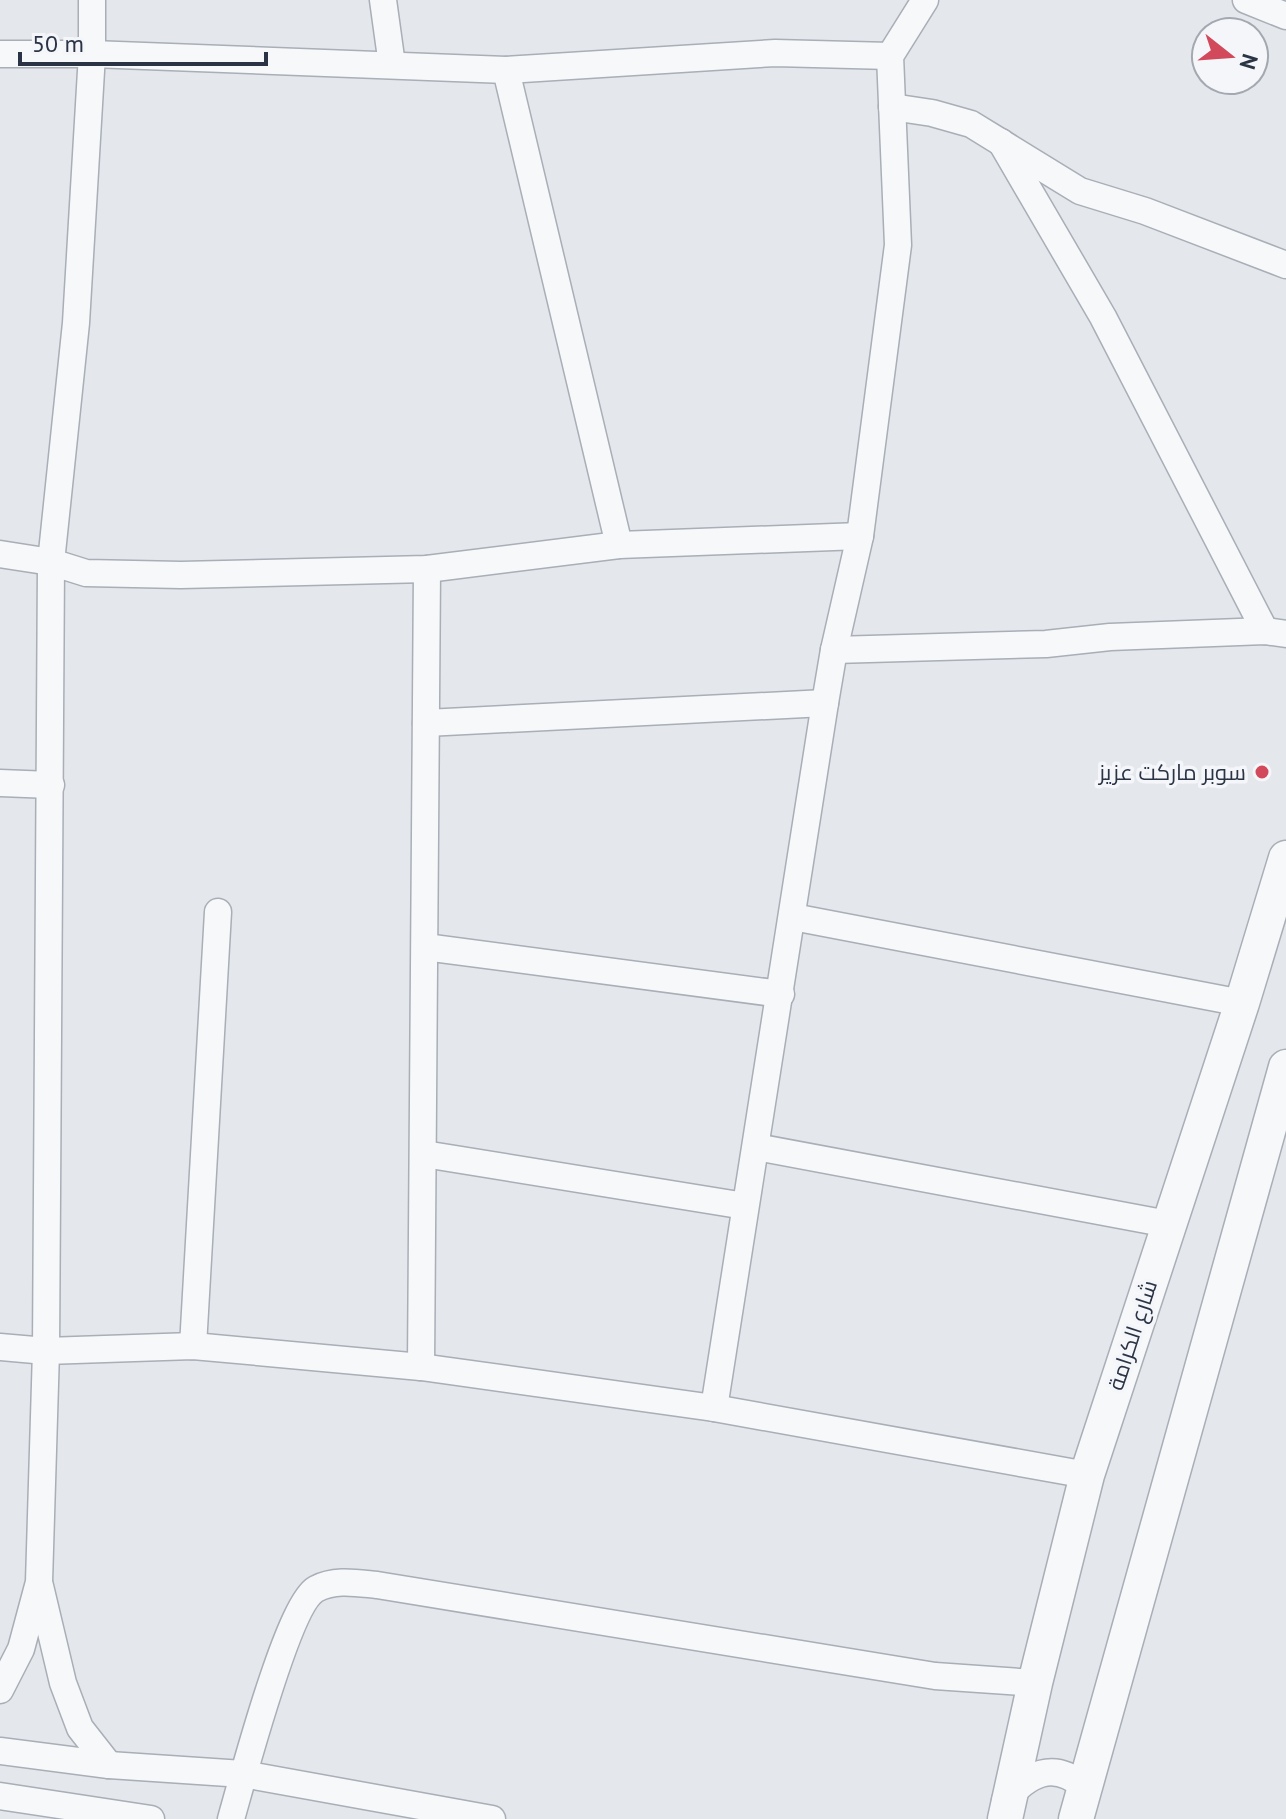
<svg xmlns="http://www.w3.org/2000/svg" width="1286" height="1819" viewBox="0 0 1286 1819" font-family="'PT Sans',Cairo,sans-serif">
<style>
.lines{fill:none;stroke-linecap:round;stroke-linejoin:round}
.minor-casing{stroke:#a9aeb7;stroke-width:29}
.tertiary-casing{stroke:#a9aeb7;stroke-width:37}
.minor{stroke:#f7f8fa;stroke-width:26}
.tertiary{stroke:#f7f8fa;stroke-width:34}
.poi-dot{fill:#d1495b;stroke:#f4f6f9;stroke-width:3}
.labels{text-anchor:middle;stroke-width:7;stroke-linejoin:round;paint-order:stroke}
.poi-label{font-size:22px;fill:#2b3445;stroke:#f4f6f9;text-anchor:end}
.street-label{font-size:22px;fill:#2b3445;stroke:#f4f6f9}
</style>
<rect width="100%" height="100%" fill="#e4e7ec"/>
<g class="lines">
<defs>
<g id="minor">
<path d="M383,0L392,65"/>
<path d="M1246,0L1286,16"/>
<path d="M0,54H92L506,70L775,53L890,56"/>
<path d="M506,70L619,545"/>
<path d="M892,107L932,113L971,124L1080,191L1145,211L1286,265"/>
<path d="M1001,142L1103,317L1265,631"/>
<path d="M0,554L51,562L86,573L181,575L427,569L619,545L860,536"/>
<path d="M834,650L1046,644L1110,637L1265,631L1286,634"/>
<path d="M426,723L825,703"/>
<path d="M0,783L51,785"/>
<path d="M793,917L1242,1003"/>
<path d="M425,947L781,994"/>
<path d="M756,1147L1168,1224"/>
<path d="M424,1154L745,1206"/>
<path d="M193,1346L218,912"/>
<path d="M0,1347L46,1351L193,1346L421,1367L714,1408L1087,1475"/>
<path d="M421,1367L427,569"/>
<path d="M714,1408L825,703L834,650L860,536L898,245L890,56L925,0"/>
<path d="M40,1586L63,1683L80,1728L109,1765"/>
<path d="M0,1690L21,1649L39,1582L46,1351L51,562L76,323L92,54V0"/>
<path d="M0,1751L109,1765L243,1774L492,1819"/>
<path d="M0,1796L151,1819"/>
<path d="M1005,1801C1028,1774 1053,1760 1083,1786"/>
<path d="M231,1819C242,1781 288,1605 316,1589C335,1579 356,1583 377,1585L935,1676L1035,1683"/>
</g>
<g id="tertiary">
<path d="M1005,1819L1035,1683L1087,1475L1242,1003L1286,858"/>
<path d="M1076,1819L1286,1067"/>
</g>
</defs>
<use href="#minor" class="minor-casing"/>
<use href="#tertiary" class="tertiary-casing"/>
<use href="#minor" class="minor"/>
<use href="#tertiary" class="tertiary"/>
</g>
<circle class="poi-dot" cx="1262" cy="772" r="8"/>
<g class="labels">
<g class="poi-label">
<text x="1246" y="780">سوبر ماركت عزيز</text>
</g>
<g class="street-label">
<text transform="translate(1132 1335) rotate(-72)" y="8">شارع الكرامة</text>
</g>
</g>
<g transform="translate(1230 56) rotate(107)"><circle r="38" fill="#f4f6f9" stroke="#a4a8b1" stroke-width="2"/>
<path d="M0-6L14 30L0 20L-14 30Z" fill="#d1495b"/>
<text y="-12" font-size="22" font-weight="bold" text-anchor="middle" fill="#2b3445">N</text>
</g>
<path d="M20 52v12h246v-12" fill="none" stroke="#2b3445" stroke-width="4"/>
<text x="32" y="52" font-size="24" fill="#2b3445" stroke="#f4f6f9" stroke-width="6" paint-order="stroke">50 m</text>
</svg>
